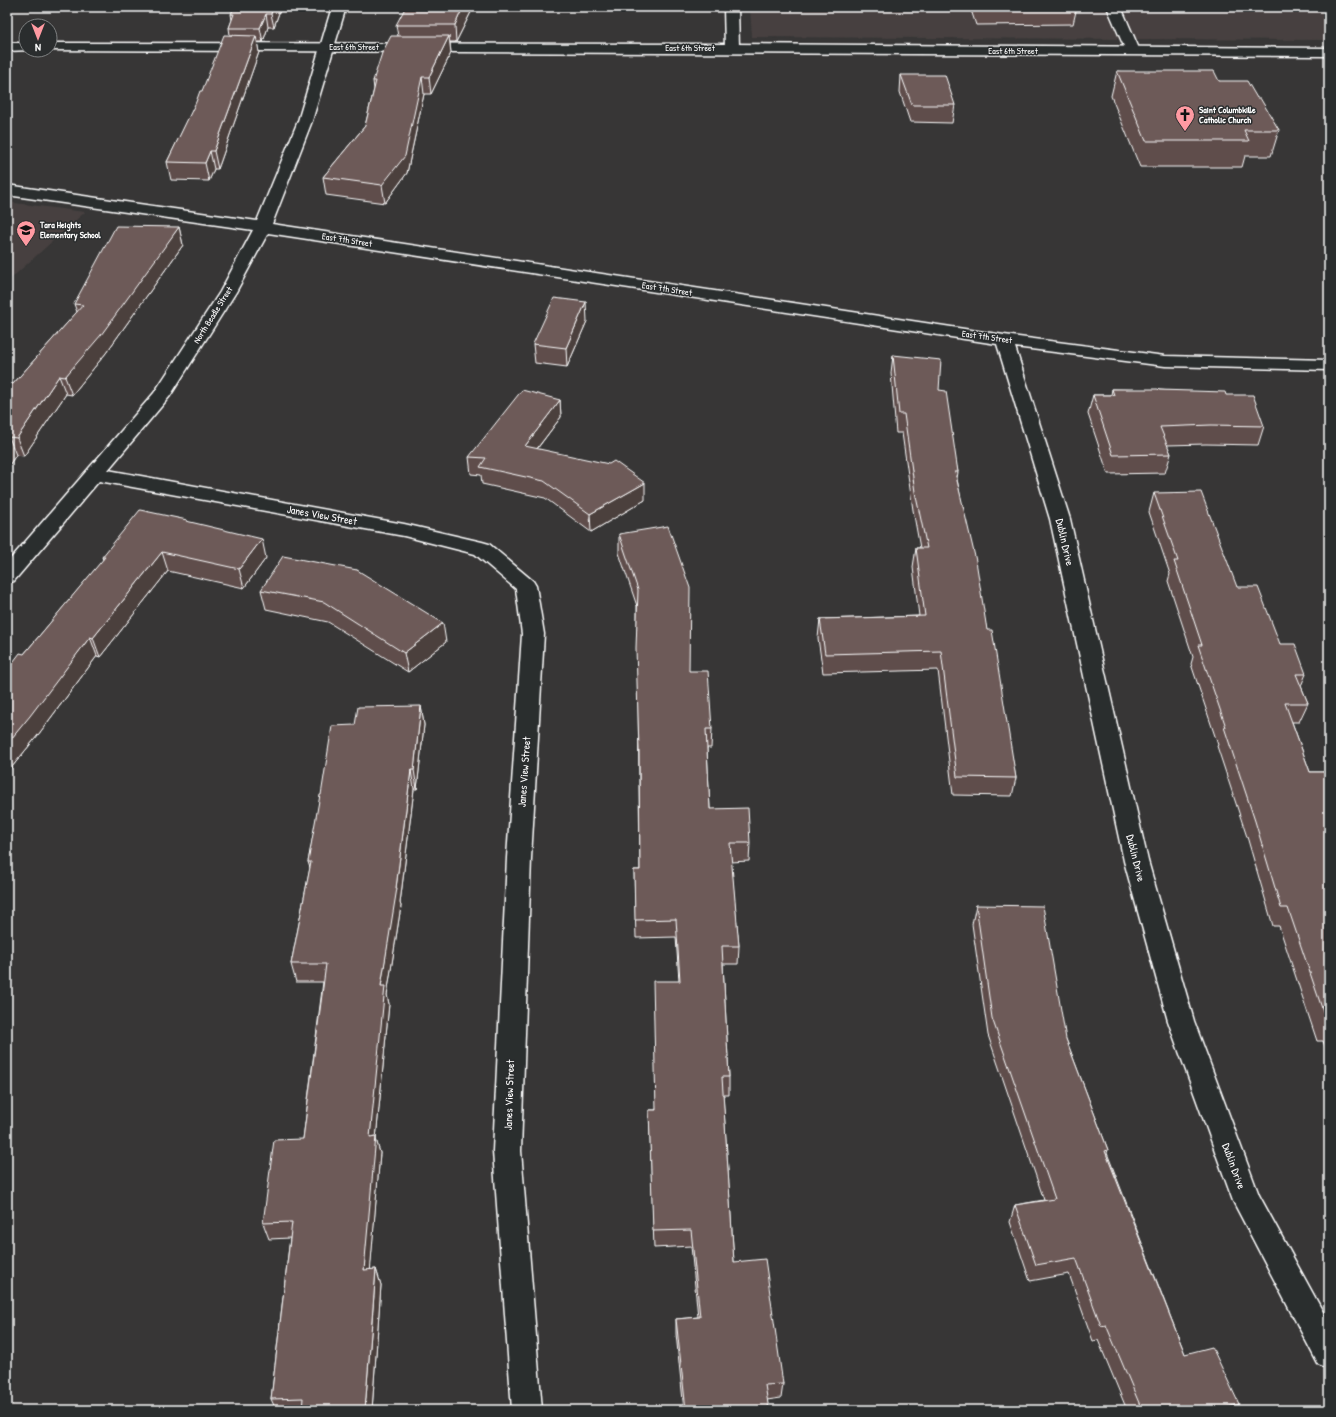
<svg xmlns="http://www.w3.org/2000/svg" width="1336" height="1417" viewBox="0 0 1336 1417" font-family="'Patrick Hand',sans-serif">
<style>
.built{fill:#474140}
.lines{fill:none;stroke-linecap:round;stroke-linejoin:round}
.street-casing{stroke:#fff;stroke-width:3}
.secondary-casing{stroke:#fff;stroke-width:3}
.street{fill:#2a2d2e;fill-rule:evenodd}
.secondary{fill:#2a2d2e;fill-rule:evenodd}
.wall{fill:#5e4d4c;stroke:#fff}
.shaded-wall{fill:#4c3f3e;stroke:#fff}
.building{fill:#6d5a58;stroke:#fff}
.labels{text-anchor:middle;stroke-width:3;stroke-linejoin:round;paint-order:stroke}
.far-street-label{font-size:9px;fill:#fff;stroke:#2a2d2e}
.far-poi-label{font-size:9px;font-weight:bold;fill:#fff;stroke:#2a2d2e;text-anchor:start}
.street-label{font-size:11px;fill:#fff;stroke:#2a2d2e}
</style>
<rect width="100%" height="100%" fill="#373636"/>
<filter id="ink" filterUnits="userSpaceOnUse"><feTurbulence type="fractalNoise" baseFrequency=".025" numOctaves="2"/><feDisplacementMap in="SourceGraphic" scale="8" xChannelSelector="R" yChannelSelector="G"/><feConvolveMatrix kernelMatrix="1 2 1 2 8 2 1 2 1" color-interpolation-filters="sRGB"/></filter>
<g filter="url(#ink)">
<g class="built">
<path d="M750,7H1319L1329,22V40L752,37Z"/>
<path d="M7,202L85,212L7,282Z"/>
</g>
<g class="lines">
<defs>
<g id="street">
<path d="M332,7H346L312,121L272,224L1004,335L1165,356L1329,360V370L1165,366L1015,347L1070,519L1148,861L1194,1021L1259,1195L1329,1323V1368L1318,1364L1233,1201L1168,1021L1124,861L1050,519L997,344L268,233L236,292L170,396L108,470L404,524L482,542L489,544L533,581L536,586L544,634L531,858L521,1151L542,1410H512L493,1151L507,858L522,634L516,589L475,554L404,536L99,481L14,581L7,583V563L154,393L220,292L253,230L7,195V185L257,221L298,121Z"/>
<path d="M724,7H738L739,48L737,51H727L725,48Z"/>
<path d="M1107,7H1121L1140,51L1138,54H1128L1126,51Z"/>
</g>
<g id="secondary">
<path d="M7,43H26V50H30L7,51Z"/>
<path d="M50,43L732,44L1329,48V56L46,50H50Z"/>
</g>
</defs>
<use href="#street" class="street-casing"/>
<use href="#secondary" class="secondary-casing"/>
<use href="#street" class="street"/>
<use href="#secondary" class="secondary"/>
</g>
<g class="wall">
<path d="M281,7L274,27H268L263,42H257L259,52L218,169H214L209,181L171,180L167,162L230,35L229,28L232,20L231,14Z"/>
<path d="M970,7H1077L1073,24L976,25Z"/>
<path d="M473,8L456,42H450L451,53L431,94H424L407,173L385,203L326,195L323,177L365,126L374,89L373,81L398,36L396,25Z"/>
<path d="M1117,71L1219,81L1257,98L1279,130L1271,156H1245L1242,167H1140L1111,96Z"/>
<path d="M901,75L955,105L952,123L910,122L900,92Z"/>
<path d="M179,227L183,245L106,353L72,395L66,394L24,456L16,455L7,468L13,384L77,312L74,304Z"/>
<path d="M587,321L567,367L535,363L533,344Z"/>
<path d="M893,355L939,390L958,472L957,479L1016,778L1012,796L953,795L938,670L823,673L818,638L820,619L919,616L913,567L916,548H920L913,510L902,433H896L891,373Z"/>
<path d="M1112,389L1159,390L1226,395L1264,426L1258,445L1206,444L1167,445L1171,454L1165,473L1108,474L1088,414L1093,395H1111Z"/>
<path d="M560,400L561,417L537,449L645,500L591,532L545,498L482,484L481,475L471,474L469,457Z"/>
<path d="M1154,493L1237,587L1280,644L1306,674L1301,686L1308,703L1299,722H1292L1310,772H1329V1057L1323,1041H1317L1279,926H1273L1248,840L1217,746L1218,745L1191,664L1193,657L1168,581L1170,574L1149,512Z"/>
<path d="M187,520L188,522L266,558L244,588L168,571L100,657L97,656L38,735L7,773V670L24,654L103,560L102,557Z"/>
<path d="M619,534L689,671L712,729L711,748H707L710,809L750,843L749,861L731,862L739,946L738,964H723L729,1077V1095H723L734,1262L783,1384L781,1398L767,1400L769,1410H684L676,1334V1319L698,1317L691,1246L654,1248L649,1110H656L679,981L676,937L636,938L634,870H640L637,606L619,553Z"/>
<path d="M357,570L446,642L408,672L328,622L266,609L261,590Z"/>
<path d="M421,706L424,725L417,789H414L400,903L401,906L387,995L389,1004L376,1139L380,1153L370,1270L376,1269L381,1285L372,1410H276L271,1399L290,1238L269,1239L263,1223L303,1139L323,982H296L291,964L310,868L308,862L321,795Z"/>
<path d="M976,905L1066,1039L1108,1150L1107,1153L1185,1354L1235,1410H1127L1098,1340L1093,1341L1069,1274L1030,1281L1010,1222L1015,1205L1044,1200L988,1035L972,924Z"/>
</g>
<g class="shaded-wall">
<path d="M273,7H281L274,27L271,14Z"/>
<path d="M463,7H473V8L456,42L455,25Z"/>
<path d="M266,14L268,27L263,42L260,28Z"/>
<path d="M256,36L259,52L218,169L214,151Z"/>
<path d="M449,36L451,53L431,94L429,77Z"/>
<path d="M422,77L424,94L407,173L385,203L382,185Z"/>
<path d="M210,151L214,169L209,181L205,163Z"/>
<path d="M179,227L183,245L106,353L72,395L65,377Z"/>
<path d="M586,302L587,321L567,367L566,348Z"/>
<path d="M59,376L66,394L24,456L17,438Z"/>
<path d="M560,400L561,417L526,463L525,446Z"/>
<path d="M9,437L16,455L7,468V440Z"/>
<path d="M645,483V500L591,532L590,514Z"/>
<path d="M262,539L266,558L244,588L239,569Z"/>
<path d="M162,552L168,571L100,657L93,638Z"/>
<path d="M443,623L446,642L408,672L404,653Z"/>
<path d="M90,637L97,656L38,735L7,773V744Z"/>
<path d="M421,706L424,725L417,789L414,770Z"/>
<path d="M411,770L414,789L400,903L401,906L387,995L389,1004L376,1139L380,1153L369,1286L364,1270L370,1137L381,986L396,888Z"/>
<path d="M376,1269L381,1285L372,1410H365Z"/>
<path d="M1239,1404L1235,1410H1219L1220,1409Z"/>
</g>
<g class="building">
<path d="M234,7H273L271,14H266L260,28H229L234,14H231Z"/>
<path d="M405,7H463L455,25H396L404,10Z"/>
<path d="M224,35L256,36L214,151H210L205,163L167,162L196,102L200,91H202Z"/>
<path d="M391,36H449L429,77H422L405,156L382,185L323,177L365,126L376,81H373L382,53Z"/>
<path d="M1117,71H1214L1219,81H1247L1257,98H1260L1279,130H1244L1249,141H1146Z"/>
<path d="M901,75H945L955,105H912Z"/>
<path d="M116,226L179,227L101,335L65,377L59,376L17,438L9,437L7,440V388L10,383L13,384L83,305L74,304Z"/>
<path d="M554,298L586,302L566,348L533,344Z"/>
<path d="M893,355L941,360L939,390L946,391L958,472H955L976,561L987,630H992L1016,778L957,777L941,651L825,654L820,619L925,616L916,548H927L915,492L904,414H899Z"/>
<path d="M1112,389H1158L1159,390L1225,392L1226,395H1253L1264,426L1211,425L1160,427L1171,454L1113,455L1093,395H1114Z"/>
<path d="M522,390L560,400L525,446L609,464L614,461L645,483L590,514L544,481L480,467L486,458L469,457Z"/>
<path d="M1201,492L1237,587H1258L1280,644H1295L1306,674H1296L1308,703H1285L1310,772H1329V1023H1327L1288,908H1281L1255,821L1224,727H1226L1198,645H1202L1174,561H1178L1154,493Z"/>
<path d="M140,510L187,520L186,521L262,539L239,569L162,552L93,638L90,637L30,716L7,744V670L20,653L24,654L105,557H102Z"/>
<path d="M668,526L690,588L689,671H708L712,729H706L710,809L748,808L750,843H730L739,946H722L729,1077H722L734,1262L765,1259L783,1384L765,1385L769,1410H686L676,1319L700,1317L691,1230L653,1231L649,1110H656L653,981H680L676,919L635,920L634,870H640L639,750L636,648L638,590L619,534Z"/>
<path d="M283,556L357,570L443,623L404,653L324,602L261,590Z"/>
<path d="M421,706L414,770H411L396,888H397L381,986H385L370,1137L376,1136L364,1270L376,1269L365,1410H302L303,1398L271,1399L292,1222L263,1223L274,1140L303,1139L326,964H291L311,862H308L320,795H321L332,726L355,725L358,707Z"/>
<path d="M976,905L1043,906L1066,1039L1108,1150L1105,1151L1185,1354L1212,1347L1239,1404L1220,1409V1410H1142L1106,1325L1101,1326L1076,1258L1036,1265L1015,1205L1055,1199L992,1018Z"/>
</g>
</g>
<defs>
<symbol id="church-pin" viewBox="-11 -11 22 30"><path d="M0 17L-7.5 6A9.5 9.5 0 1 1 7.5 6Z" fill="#ff9aa2" stroke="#2a2d2e"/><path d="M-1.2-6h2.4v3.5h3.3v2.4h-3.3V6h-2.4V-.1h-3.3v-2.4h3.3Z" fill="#111"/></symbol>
<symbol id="school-pin" viewBox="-11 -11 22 30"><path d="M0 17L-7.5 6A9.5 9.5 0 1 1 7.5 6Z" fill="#ff9aa2" stroke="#2a2d2e"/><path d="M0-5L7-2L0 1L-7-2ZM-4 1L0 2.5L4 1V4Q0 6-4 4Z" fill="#111"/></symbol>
</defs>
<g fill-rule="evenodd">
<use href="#church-pin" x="1174" y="104" width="22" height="30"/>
<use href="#school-pin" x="15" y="219" width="22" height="30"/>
</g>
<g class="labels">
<g class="far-street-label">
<text x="354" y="50">East 6th Street</text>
<text x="690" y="51">East 6th Street</text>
<text x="1013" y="54">East 6th Street</text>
<text transform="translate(347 240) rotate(9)" y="3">East 7th Street</text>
<text transform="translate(667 289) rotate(9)" y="3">East 7th Street</text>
<text transform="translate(213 315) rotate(-58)" y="3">North Beadle Street</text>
<text transform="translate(987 337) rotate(8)" y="3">East 7th Street</text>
</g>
<g class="far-poi-label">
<text x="1199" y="113">Saint Columbkille<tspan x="1199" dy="10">Catholic Church</tspan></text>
<text x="40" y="228">Tara Heights<tspan x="40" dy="10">Elementary School</tspan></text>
</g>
<g class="street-label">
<text transform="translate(322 515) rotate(10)" y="4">Janes View Street</text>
<text transform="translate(1065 542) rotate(77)" y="4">Dublin Drive</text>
<text transform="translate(524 772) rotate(-86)" y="4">Janes View Street</text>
<text transform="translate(1136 858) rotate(76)" y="4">Dublin Drive</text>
<text transform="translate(509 1095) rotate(-88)" y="4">Janes View Street</text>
<text transform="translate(1234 1166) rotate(70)" y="4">Dublin Drive</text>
</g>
</g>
<rect width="1336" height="1417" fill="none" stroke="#2a2d2e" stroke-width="24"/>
<rect x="12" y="12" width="1312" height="1393" fill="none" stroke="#fff" stroke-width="1.5" filter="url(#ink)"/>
<g transform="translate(38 38) rotate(180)"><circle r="19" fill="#2a2d2e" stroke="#7f8182"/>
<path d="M0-3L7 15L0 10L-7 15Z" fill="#ff9aa2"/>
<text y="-6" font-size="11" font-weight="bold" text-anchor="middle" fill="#ffffff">N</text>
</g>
</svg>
